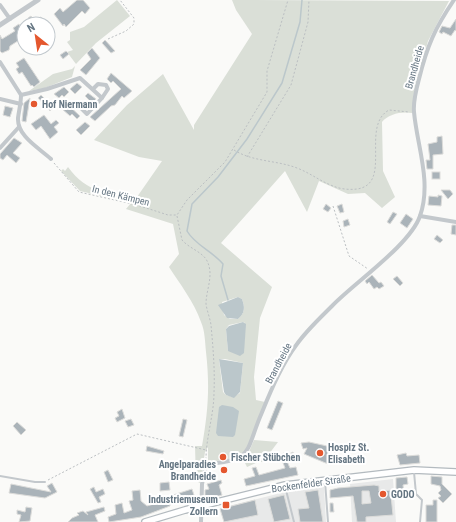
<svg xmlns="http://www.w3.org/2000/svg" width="456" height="522" viewBox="0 0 456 522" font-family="'Roboto Condensed',sans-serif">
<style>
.built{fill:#e8e9e9}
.green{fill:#dadfd7;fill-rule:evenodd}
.water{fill:#bbc7cb}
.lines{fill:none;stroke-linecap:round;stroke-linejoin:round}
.stream{stroke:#bbc7cb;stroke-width:1.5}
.building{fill:#aab3b9;stroke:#dcdcda;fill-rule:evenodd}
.secondary-casing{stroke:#b3babf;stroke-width:8}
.path{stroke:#bbbfc2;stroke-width:1;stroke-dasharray:2 2;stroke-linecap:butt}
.service{stroke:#c3c8cc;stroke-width:2}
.minor{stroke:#c3c8cc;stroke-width:4}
.tertiary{stroke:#c3c8cc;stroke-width:5}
.secondary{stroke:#fff;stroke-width:5.5}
.poi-dot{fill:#e4572e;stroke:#fff;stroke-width:1.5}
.labels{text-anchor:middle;stroke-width:4;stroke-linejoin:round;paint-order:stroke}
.street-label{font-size:10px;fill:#657683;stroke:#fff}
.poi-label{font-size:10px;font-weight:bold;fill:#657683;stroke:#fff;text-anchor:start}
</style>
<rect width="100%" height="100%" fill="#fafaf8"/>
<g class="built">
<path d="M393,479L396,522H352L350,484Z"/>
<path d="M324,487L326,522H224L220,508L285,492Z"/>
</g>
<g class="green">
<path d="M117,0L130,16L96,43L76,64L67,52L73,50L67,42L70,40V32L84,27Z"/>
<path d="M232,0L449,1L428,41L414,93L412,113C402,111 388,114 382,122L383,171L395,197L382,208L365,193L348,194L319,181L307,212L285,171L221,243L272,287L260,318L254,377L256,400L265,402L246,452L235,459L208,462V447L205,452L200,483L196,481L195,446H202C208,412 210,387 206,352C205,342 205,331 201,322C194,302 180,284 169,267L179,254L173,224L126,209L131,203L80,191L61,171L63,169L65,171L68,167C88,194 107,193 137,197L162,161L139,157L94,140L127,105L163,74L194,130V125L252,34L236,10ZM238,297L242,299C245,307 245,313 238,319H230L224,315L222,302ZM243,322L245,323L228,351L226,329L229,325ZM219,359H225L243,363L240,393L233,397L226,395L223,392Z"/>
<path d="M75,66L72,77L45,88L29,91L53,74L72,69Z"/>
<path d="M254,440L278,442L263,462H258L247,467L243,459L248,454Z"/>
</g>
<g class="water">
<path d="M238,297L242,299C245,307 245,313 238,319L227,318L218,305Z"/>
<path d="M243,322L246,324L244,353L240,356L228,351L226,329L229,326Z"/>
<path d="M219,359L243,363L240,392L234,398L226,395L224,392Z"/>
<path d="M222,405L233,407L239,411L235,435L233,437L218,436L216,433L219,407Z"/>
</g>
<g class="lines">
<path class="stream" d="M228,300L221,276L223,264C212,251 195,245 187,231L192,204L218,177L247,139L282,83L300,22L302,0"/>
</g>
<g class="building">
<path d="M77,0H83L90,8L85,14L82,11L66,27L64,24L63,26L54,14L60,8L63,12Z"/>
<path d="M31,16L37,24H31L28,18Z"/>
<path d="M41,17L43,20L46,24H37L38,18Z"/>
<path d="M456,19V31L455,30L451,36L443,32L442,34L439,32L442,26L450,28Z"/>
<path d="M19,24L21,29L24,27V37L10,46L9,50L2,53L0,51V35L2,39L15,31L13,28Z"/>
<path d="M105,40L115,51L111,53L102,43Z"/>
<path d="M92,48L100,58L86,75L80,70L91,59L87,53Z"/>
<path d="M66,51L69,54L63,59L60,55Z"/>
<path d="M24,58L40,82L34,87L32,85L31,86L22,72L19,74L16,69L19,67L16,63Z"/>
<path d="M111,73L132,91L124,98L122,96L115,105L111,106L95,121L90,117L121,89L113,81L111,83L107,79Z"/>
<path d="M77,83L82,87L75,94L70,89Z"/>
<path d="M64,87L69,92L64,97L62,95L59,98L54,94Z"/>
<path d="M88,93L96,99L92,103L85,96Z"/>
<path d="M41,95L53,107L50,111L38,98Z"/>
<path d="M30,98L26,122L22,121L24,103Z"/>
<path d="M66,103L80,116L77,119L72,114L70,116L61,108Z"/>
<path d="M5,106L13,108L10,117L3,115Z"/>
<path d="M44,115L51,124L56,120L59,123L54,127L58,132L50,139L41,126L36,130L31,124Z"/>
<path d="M85,122L90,126L81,135L76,130Z"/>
<path d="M442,136L443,154L433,155V169H427L426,160H430L428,144L437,142V137Z"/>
<path d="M14,138L22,143L13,153L20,158L16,163L7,155L3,160L0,158V154Z"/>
<rect x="432" y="172" width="8" height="7"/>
<path d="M441,190H450L453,194L448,199Z"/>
<path d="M438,195L442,196L441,206L428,205L429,196L438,197Z"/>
<path d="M326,204L331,208L328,212L323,209Z"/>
<path d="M342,204L344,212L340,213L337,206Z"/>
<path d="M393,212L397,214L390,224L387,222Z"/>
<path d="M406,214L413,219L407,228L400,223Z"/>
<path d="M348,219L350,225L344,227L343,221Z"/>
<path d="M452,225H456V235L451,234Z"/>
<path d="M437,235L443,240L440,243L434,239Z"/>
<path d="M372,275L379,283L381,282L384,286L379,289L377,287L374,289L369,282L367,284L365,281Z"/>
<path d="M397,276L403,283L400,286L393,279Z"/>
<path d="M278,401L283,403L272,430L267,428Z"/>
<path d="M122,409L125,418L117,422L115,418L119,416L117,412Z"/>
<path d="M131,419L134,425L128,427L125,421Z"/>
<path d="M183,419L187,420L183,437L179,436Z"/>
<path d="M17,422L26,430L21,435L13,426Z"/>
<path d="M309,442L327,446L333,450L341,461L335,464L330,455L328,464L304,454L307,448L303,449L301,443Z"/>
<path d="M147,446L164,451L163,454L146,451Z"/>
<path d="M293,452L294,456L286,459L290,468L296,467L298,475L246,486L244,479L255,476L252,468L256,467L259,475L285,468L280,455L284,453L285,456Z"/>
<path d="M406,453L407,456L419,455L420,463L400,465L397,455Z"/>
<path d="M108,470L113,480L108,482L104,472Z"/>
<path d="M431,476L442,477V484L452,494L443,503L438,498L441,496L438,493L441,490L440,486L431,484Z"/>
<path d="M407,477L408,484L403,485L404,494L391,495L393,515L366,517V522H357L353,496L330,498V490L338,488L374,485L379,486V491L396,490V478ZM362,491H369L371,503L362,504Z"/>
<path d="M221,480L222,483L219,485L222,495L208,499L205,498V490L209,489L207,484Z"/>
<path d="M169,482L170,490L160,491V483Z"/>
<path d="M52,483L57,492L45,498L9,493L11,484L51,492L47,486Z"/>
<path d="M94,487L96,492L103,489L105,494L99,497L101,502L98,503L90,489Z"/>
<path d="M192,489L195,498L170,504V506L141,517L109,522L108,517L116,514L115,505L122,503L124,513L132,510L129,501L133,500L132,491L140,490L141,501L147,506L174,498L173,495Z"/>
<path d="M318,490L323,522H300L298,509L309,508L305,492Z"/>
<path d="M284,495L290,519L274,522L268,499Z"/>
<path d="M255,500L258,515L224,522L220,509Z"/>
<path d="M433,500H437V522H426V505H433Z"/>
<path d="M330,503H333L334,512H330Z"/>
<path d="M26,507L32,508L30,521L19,522L21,515L17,514V510L25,512Z"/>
<path d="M104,507L105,511L95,515L98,522H68L72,518L79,515L77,513L83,511L88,515L86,512Z"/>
</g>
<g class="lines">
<defs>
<path id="secondary" d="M145,522L185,510L285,485L414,470L456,472"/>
</defs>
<use href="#secondary" class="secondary-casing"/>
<g class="path">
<path d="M108,39L126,31L134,24V18L120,0"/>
<path d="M234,150C253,162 276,160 297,168C310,173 320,181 333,186C340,189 349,190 357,189C393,184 360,126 389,110L409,112"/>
<path d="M247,157L291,85L308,22L309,0"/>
<path d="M54,163L79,192L137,205L168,215H177L187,200L225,162L267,92V71L288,0"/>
<path d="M333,206L349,256L368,269"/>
<path d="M177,216L182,240C189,248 200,251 206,259C215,274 206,289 206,304C207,311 210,318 211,325C213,347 215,370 214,392C214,415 206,437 206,459"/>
<path d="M48,480L137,434L206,450"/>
</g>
<g class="service">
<path d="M414,472L416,494L422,500L420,522"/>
<path d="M0,476L35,482H45"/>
<path d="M325,481L328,522"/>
<path d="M285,486L294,522"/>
</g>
<g class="minor">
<path d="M0,5L10,19"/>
<path d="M0,62L21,95C21,103 19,110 18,118C17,136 39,148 51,159"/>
<path d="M93,89L98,84L106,85L108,89L102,98"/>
<path d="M21,95L47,89L80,78L102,98L87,114L78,105"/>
<path d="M0,99L21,104"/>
<path d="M0,148L19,127"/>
<path d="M420,216L456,222"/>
<path d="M201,522L202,484L206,464C252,461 245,454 260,417C270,393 281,365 297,344C307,330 320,318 332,306C354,283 410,245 420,216C432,182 417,146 414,112C413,101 416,90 419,79C427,46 435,28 454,0"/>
</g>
<path class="tertiary" d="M0,25L38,0"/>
<use href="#secondary" class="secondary"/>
</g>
<g class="poi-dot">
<circle cx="34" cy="104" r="4"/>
<circle cx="320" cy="453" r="4"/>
<circle cx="223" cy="457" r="4"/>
<circle cx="224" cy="470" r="4"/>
<circle cx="383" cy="494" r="4"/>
<rect x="222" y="501" width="8" height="8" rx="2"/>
</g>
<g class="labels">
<g class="street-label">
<text transform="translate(414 67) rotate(-74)" y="4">Brandheide</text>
<text transform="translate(121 195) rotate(14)" y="4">In den Kämpen</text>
<text transform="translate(278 363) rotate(-62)" y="4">Brandheide</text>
<text transform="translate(311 483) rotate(-8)" y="4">Bockenfelder Straße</text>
</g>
<g class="poi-label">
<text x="42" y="108">Hof Niermann</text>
<text x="328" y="451">Hospiz St.<tspan x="328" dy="12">Elisabeth</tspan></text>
<text x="231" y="461">Fischer Stübchen</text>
<text x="216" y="468" text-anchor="end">Angelparadies<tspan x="216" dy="12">Brandheide</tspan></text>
<text x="391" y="498">GODO</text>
<text x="218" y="503" text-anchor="end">Industriemuseum<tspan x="218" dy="12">Zollern</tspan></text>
</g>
</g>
<g transform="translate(36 36) rotate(330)"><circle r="19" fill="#ffffff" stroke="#c1c8cd"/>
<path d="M0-3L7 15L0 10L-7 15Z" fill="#e4572e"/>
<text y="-6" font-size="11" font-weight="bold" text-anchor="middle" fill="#657683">N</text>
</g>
</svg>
